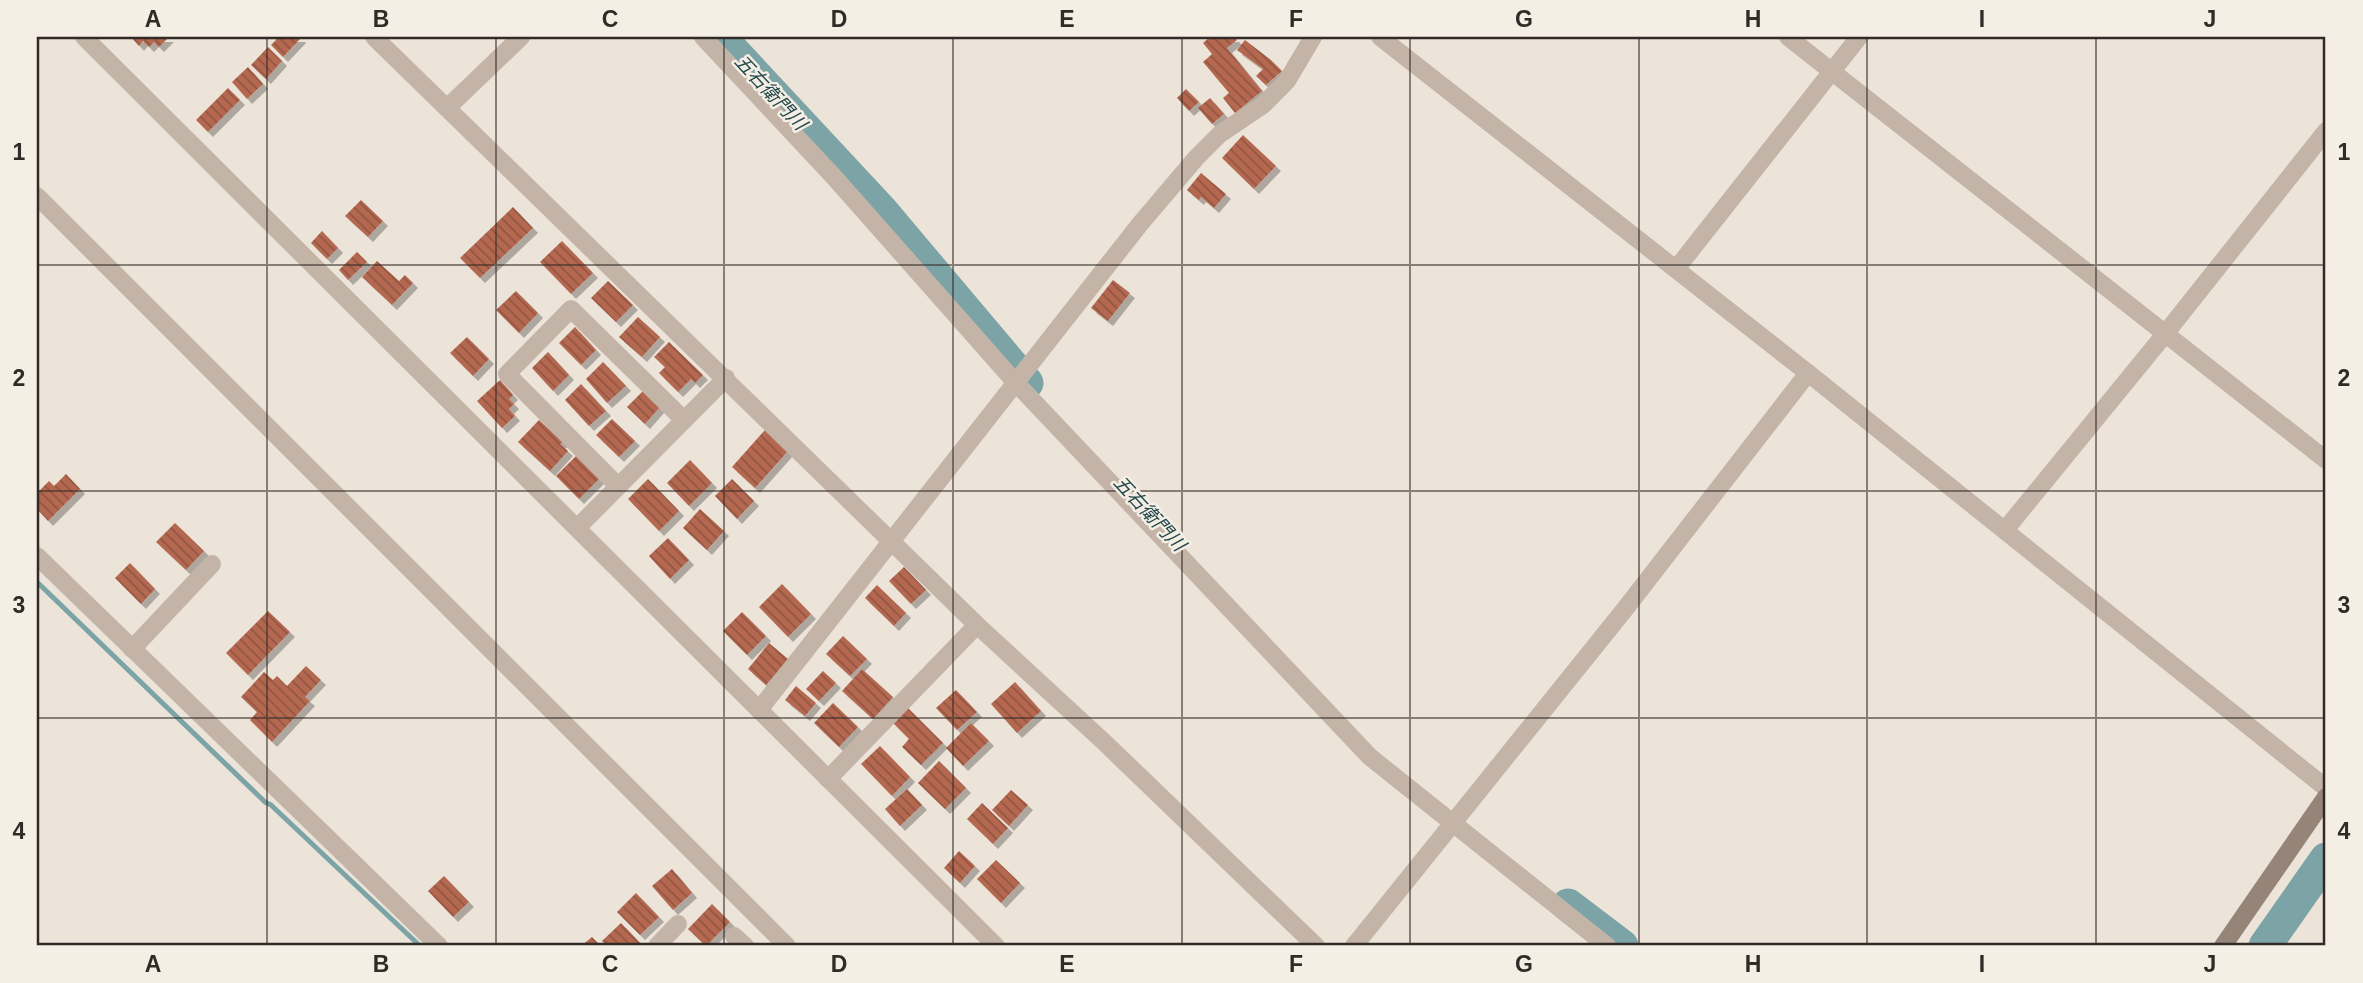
<svg xmlns="http://www.w3.org/2000/svg" width="2363" height="983" viewBox="0 0 2363 983" font-family="Arial,'Noto Sans JP',sans-serif">
<style>
.lines{fill:none;stroke-linecap:round;stroke-linejoin:round}
.stream{stroke:#7ca4a6;stroke-width:5}
.river{stroke:#7ca4a6;stroke-width:33}
.building{fill:url(#building-back-hatch);filter:url(#shadow)}
.minor{stroke:#c3b4a7;stroke-width:18}
.tertiary{stroke:#c3b4a7;stroke-width:18}
.secondary{stroke:#968479;stroke-width:18}
.grid{fill:none;stroke:#312a26;stroke-width:2;stroke-opacity:0.55}
.labels{text-anchor:middle;stroke-width:5;stroke-linejoin:round;paint-order:stroke}
.water-label{font-size:19px;font-style:italic;fill:#22494c;stroke:#f5eee5}
.neatline{fill:none;stroke:#312a26;stroke-width:2.5}
.grid-label{font-size:23px;text-anchor:middle;font-weight:bold;fill:#312a26}
</style>
<defs>
<pattern id="building-back-hatch" width="6" height="6" patternUnits="userSpaceOnUse" patternTransform="scale(1.75)"><rect width="6" height="6" fill="#b46850"/><path d="M-1 5l2 2M0 0l6 6M5-1l2 2" fill="none" stroke="#935642"/></pattern>
<filter id="shadow"><feDropShadow dx="5" dy="5" stdDeviation="0" flood-color="#0004"/></filter>
</defs>
<rect width="100%" height="100%" fill="#ede4d9"/>
<g class="lines">
<path class="stream" d="M37,582L265,802L271,805L420,946"/>
<g class="river">
<path d="M720,37L881,210L1027,383"/>
<path d="M1568,905L1622,946"/>
<path d="M2265,946L2326,859"/>
</g>
</g>
<g class="building">
<path d="M131,37H169L159,47L154,42L149,47L143,41L139,46Z"/>
<path d="M275,37H300L301,38L283,57L271,45L276,40Z"/>
<path d="M1210,37H1234L1237,40L1227,48L1262,91L1235,113L1223,98L1229,93L1203,62L1212,54L1203,43Z"/>
<path d="M1245,40L1271,60L1282,71L1266,85L1256,76L1263,69L1237,50Z"/>
<path d="M268,47L282,61L266,79L251,65Z"/>
<path d="M248,67L263,84L247,99L232,82Z"/>
<path d="M228,88L240,100L208,132L196,120Z"/>
<path d="M1186,89L1199,102L1189,111L1177,98Z"/>
<path d="M1210,98L1224,114L1212,124L1198,108Z"/>
<path d="M1243,135L1276,166L1254,189L1222,158Z"/>
<path d="M1201,173L1226,194L1214,208L1201,197L1199,200L1187,190Z"/>
<path d="M361,200L383,221L368,237L345,216Z"/>
<path d="M513,207L533,228L480,278L460,258Z"/>
<path d="M322,231L338,248L327,259L311,243Z"/>
<path d="M562,241L593,273L571,294L540,262Z"/>
<path d="M357,252L367,262L348,280L339,270Z"/>
<path d="M377,261L399,281L405,275L413,283L392,305L362,277Z"/>
<path d="M1113,280L1130,293L1108,321L1091,308Z"/>
<path d="M608,281L633,305L616,322L591,298Z"/>
<path d="M516,291L538,313L519,333L496,310Z"/>
<path d="M638,317L660,337L642,357L619,337Z"/>
<path d="M575,327L596,350L581,365L559,343Z"/>
<path d="M467,337L489,359L473,376L450,353Z"/>
<path d="M669,342L703,375L695,383L691,379L678,392L659,373L665,367L654,357Z"/>
<path d="M548,352L569,375L553,391L532,368Z"/>
<path d="M603,362L626,386L607,403L586,379Z"/>
<path d="M500,380L513,395L509,399L514,404L509,409L515,416L502,428L477,401Z"/>
<path d="M581,384L606,411L589,426L565,400Z"/>
<path d="M643,391L660,407L645,424L627,407Z"/>
<path d="M612,419L635,441L619,457L596,435Z"/>
<path d="M539,420L563,442L560,444L568,451L550,471L518,442Z"/>
<path d="M765,430L788,451L755,488L732,467Z"/>
<path d="M576,456L599,479L579,499L556,476Z"/>
<path d="M690,460L712,483L689,506L667,483Z"/>
<path d="M66,474L80,489L48,521L37,509V493L49,481L54,486Z"/>
<path d="M648,479L679,511L659,531L628,499Z"/>
<path d="M732,479L754,501L737,519L715,496Z"/>
<path d="M700,509L724,531L707,550L683,528Z"/>
<path d="M175,523L204,551L186,570L156,542Z"/>
<path d="M668,538L689,560L670,579L649,556Z"/>
<path d="M130,563L155,589L141,604L115,578Z"/>
<path d="M904,567L926,590L911,604L889,581Z"/>
<path d="M782,584L811,614L788,637L759,607Z"/>
<path d="M877,585L906,613L894,626L865,598Z"/>
<path d="M268,611L290,632L248,675L226,653Z"/>
<path d="M742,612L766,636L747,655L723,631Z"/>
<path d="M843,636L867,659L850,676L826,654Z"/>
<path d="M769,643L788,659L766,685L748,669Z"/>
<path d="M306,666L321,680L305,697L310,701L272,742L250,720L257,712L241,697L264,672L273,680L277,676L287,686Z"/>
<path d="M862,669L893,697L873,719L842,691Z"/>
<path d="M823,671L836,683L819,701L806,689Z"/>
<path d="M1015,682L1041,711L1017,733L991,704Z"/>
<path d="M796,686L816,703L805,716L785,700Z"/>
<path d="M956,690L977,712L957,730L936,708Z"/>
<path d="M833,703L858,727L839,747L814,723Z"/>
<path d="M908,708L943,743L921,765L902,747L909,739L893,723Z"/>
<path d="M971,723L989,741L963,766L946,748Z"/>
<path d="M880,746L910,777L892,796L861,764Z"/>
<path d="M939,761L966,788L945,809L918,783Z"/>
<path d="M907,789L922,805L900,826L885,809Z"/>
<path d="M1011,790L1028,805L1009,826L992,810Z"/>
<path d="M982,803L1008,828L993,844L967,819Z"/>
<path d="M959,851L975,866L960,883L944,868Z"/>
<path d="M996,860L1020,883L1001,903L977,879Z"/>
<path d="M672,869L692,893L673,910L652,886Z"/>
<path d="M444,876L469,902L453,917L428,891Z"/>
<path d="M636,893L659,917L640,935L617,912Z"/>
<path d="M712,904L730,922L706,946L688,929Z"/>
<path d="M621,923L643,946H607L602,941Z"/>
<path d="M592,937L601,946H581Z"/>
</g>
<g class="lines">
<g class="minor">
<path d="M374,37L977,625L1104,742L1316,946"/>
<path d="M703,37L834,177L1016,383L1370,757L1607,946"/>
<path d="M1788,37L2326,460"/>
<path d="M447,108L521,37"/>
<path d="M37,196L787,946"/>
<path d="M1676,269L1859,37"/>
<path d="M618,486L507,374L571,309L684,420"/>
<path d="M578,527L726,378"/>
<path d="M2005,530L2165,334L2326,131"/>
<path d="M37,556L439,946"/>
<path d="M132,649L212,564"/>
<path d="M759,710L1140,224L1196,158L1220,134L1263,105L1287,81L1313,37"/>
<path d="M828,779L977,625"/>
<path d="M734,936L745,946"/>
<path d="M657,946L678,924"/>
<path d="M1354,946L1625,609L1808,373"/>
</g>
<g class="tertiary">
<path d="M84,37L996,946"/>
<path d="M1380,37L1808,373L2326,788"/>
</g>
<path class="secondary" d="M2223,946L2326,797"/>
</g>
<path class="grid" d="M267,37V946M496,37V946M724,37V946M953,37V946M1182,37V946M1410,37V946M1639,37V946M1867,37V946M2096,37V946M37,265H2326M37,491H2326M37,718H2326"/>
<g class="labels">
<g class="water-label">
<text transform="translate(771 92) rotate(47)" y="7">五右衛門川</text>
<text transform="translate(1150 513) rotate(47)" y="7">五右衛門川</text>
</g>
</g>
<rect width="2363" height="983" fill="none" stroke="#f5eee5" stroke-width="77"/>
<rect x="38" y="38" width="2286" height="906" class="neatline"/>
<g class="grid-label">
<text x="153" y="27">A</text>
<text x="381" y="27">B</text>
<text x="610" y="27">C</text>
<text x="839" y="27">D</text>
<text x="1067" y="27">E</text>
<text x="1296" y="27">F</text>
<text x="1524" y="27">G</text>
<text x="1753" y="27">H</text>
<text x="1982" y="27">I</text>
<text x="2210" y="27">J</text>
<text x="19" y="160">1</text>
<text x="2344" y="160">1</text>
<text x="19" y="386">2</text>
<text x="2344" y="386">2</text>
<text x="19" y="613">3</text>
<text x="2344" y="613">3</text>
<text x="19" y="839">4</text>
<text x="2344" y="839">4</text>
<text x="153" y="972">A</text>
<text x="381" y="972">B</text>
<text x="610" y="972">C</text>
<text x="839" y="972">D</text>
<text x="1067" y="972">E</text>
<text x="1296" y="972">F</text>
<text x="1524" y="972">G</text>
<text x="1753" y="972">H</text>
<text x="1982" y="972">I</text>
<text x="2210" y="972">J</text>
</g>
</svg>
